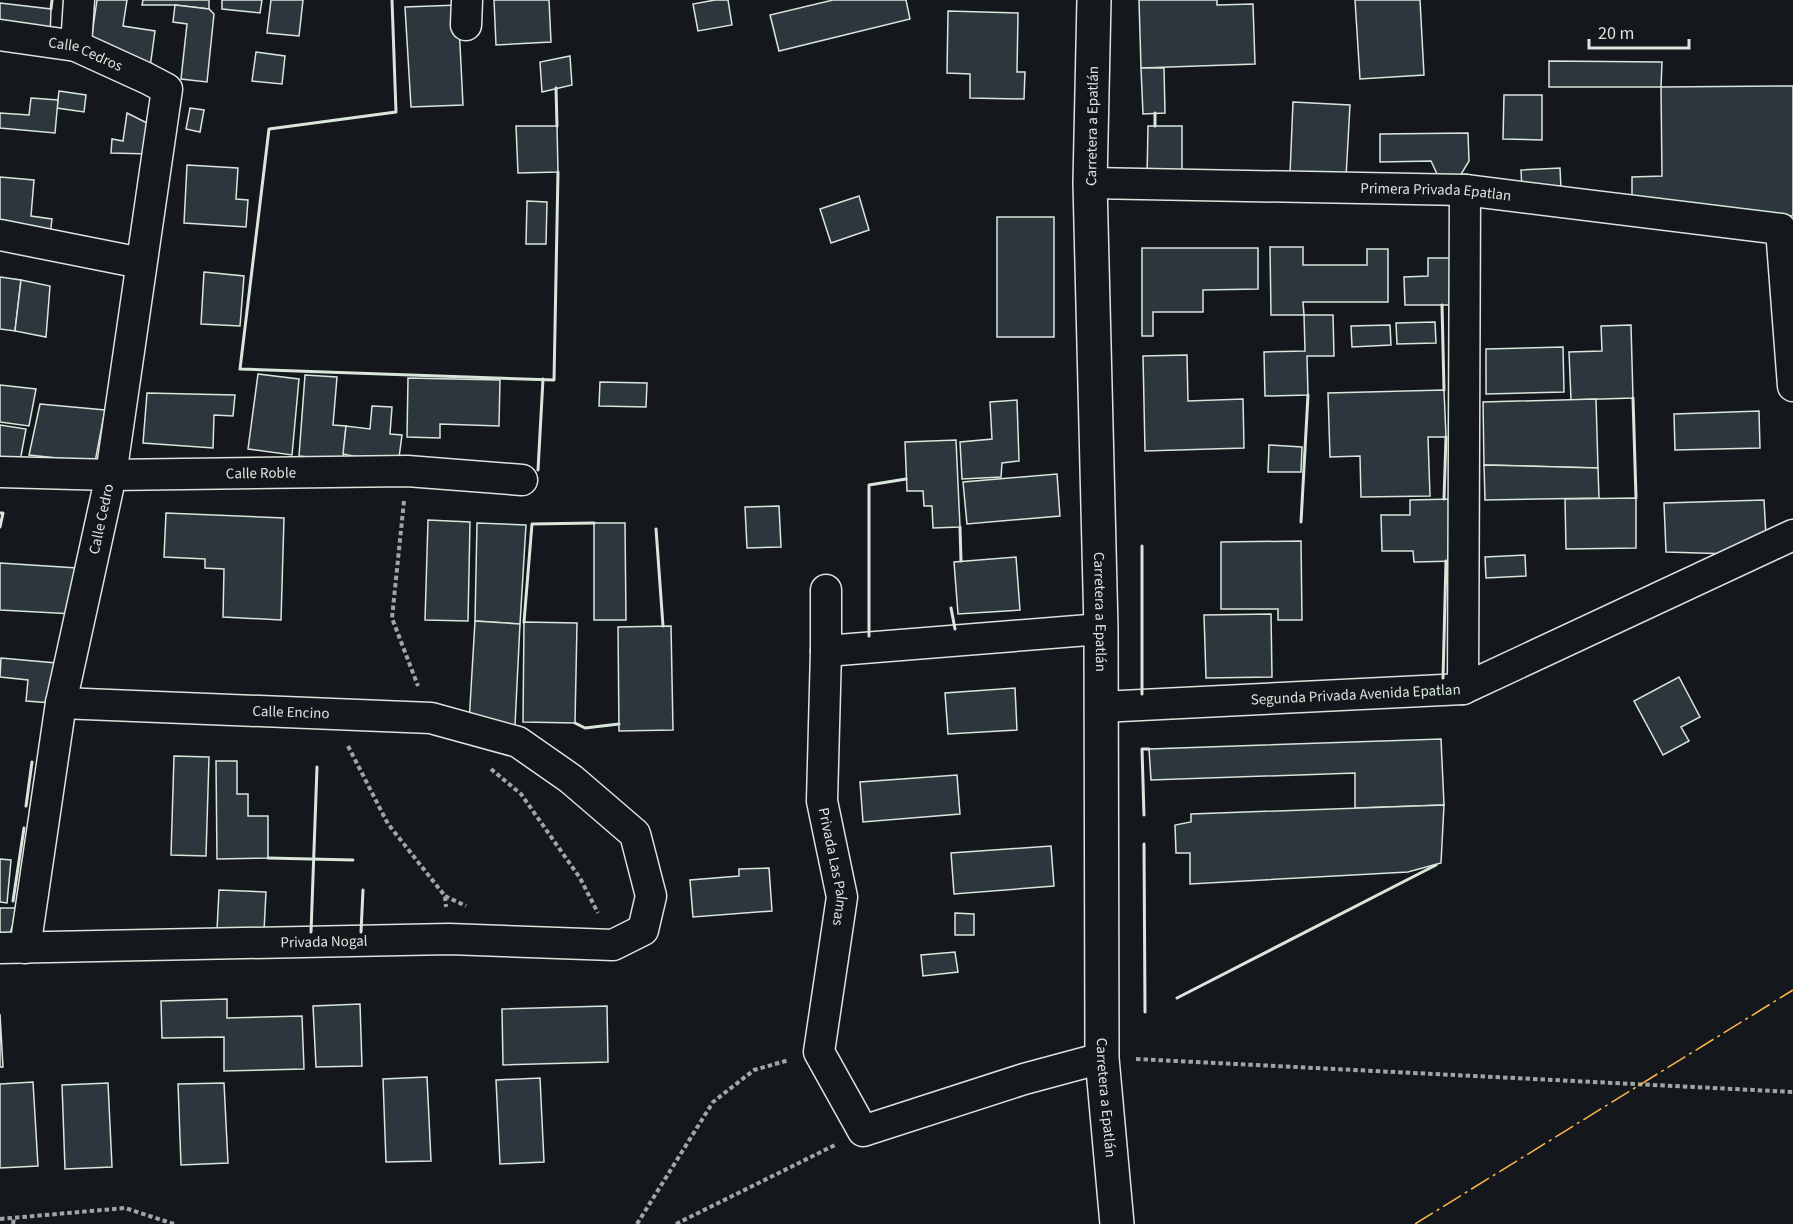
<svg xmlns="http://www.w3.org/2000/svg" width="1793" height="1224" viewBox="0 0 1793 1224" font-family="'Source Sans 3',sans-serif">
<style>
.building{fill:#2c363c;stroke:#d8e6dc;stroke-width:1.5}
.lines{fill:none;stroke-linecap:round;stroke-linejoin:round}
.street-casing{stroke:#d8e6dc;stroke-width:33}
.secondary-casing{stroke:#d8e6dc;stroke-width:36}
.path{stroke:#9da8a2;stroke-width:4;stroke-dasharray:4.5 3;stroke-linecap:butt}
.street{stroke:#14181c;stroke-width:30}
.secondary{stroke:#14181c;stroke-width:33}
.wall{stroke:#d8e6dc;stroke-width:3}
.power{stroke:#ffb74d;stroke-width:1.5;stroke-dasharray:21 4.5 3 4.5;stroke-linecap:butt}
.labels{text-anchor:middle;stroke-width:4.5;stroke-linejoin:round;paint-order:stroke}
.street-label{font-size:15px;fill:#d8e6dc;stroke:#14181c}
</style>
<rect width="100%" height="100%" fill="#14181c"/>
<g class="building">
<path d="M97,0H127L123,26L155,31L149,75L90,49Z"/>
<path d="M143,0H209V9L175,5H142Z"/>
<path d="M222,0H262L260,13L222,9Z"/>
<path d="M271,0H303L299,36L267,33Z"/>
<path d="M494,0H549L551,42L496,45Z"/>
<path d="M715,0H728L732,25L698,31L693,4Z"/>
<path d="M833,0H906L910,19L779,51L770,15Z"/>
<path d="M1139,0H1217V5L1253,4L1255,64L1141,68Z"/>
<path d="M1355,0H1420L1424,75L1360,79Z"/>
<path d="M0,3L51,9L50,38L0,32Z"/>
<path d="M175,5L209,9L214,14L207,82L181,79L187,24L173,22Z"/>
<path d="M458,5L463,105L411,107L405,7Z"/>
<path d="M948,11L1018,13L1017,72H1025L1024,99L970,98V74L947,73Z"/>
<path d="M256,52L285,56L282,84L252,81Z"/>
<path d="M570,56L572,85L542,92L540,62Z"/>
<path d="M1549,61L1662,62L1661,87H1549Z"/>
<path d="M1141,68H1164L1165,113L1143,114Z"/>
<path d="M1793,86V216L1632,206V177L1662,176L1661,87Z"/>
<path d="M59,91L86,95L84,112L57,108Z"/>
<path d="M1504,95H1542V140L1503,139Z"/>
<path d="M31,98L58,100L55,133L0,128V113L29,115Z"/>
<path d="M1293,102L1350,105L1346,177L1290,174Z"/>
<path d="M190,108L204,110L200,132L186,129Z"/>
<path d="M127,113L155,127L151,154L111,153L112,139L123,141Z"/>
<path d="M516,126H557L558,172L518,173Z"/>
<path d="M1148,126H1182V177H1147Z"/>
<path d="M1468,133L1469,161L1460,176H1438L1431,161L1380,162V134Z"/>
<path d="M187,165L238,168L236,199L248,200L246,227L184,223Z"/>
<path d="M1560,168L1561,189L1522,191L1521,170Z"/>
<path d="M0,177L34,180L31,216L52,219L50,235L0,231Z"/>
<path d="M859,196L869,230L831,243L820,209Z"/>
<path d="M527,201L547,202L546,244H526Z"/>
<rect x="997" y="217" width="57" height="120"/>
<path d="M1270,247H1303V265H1367V249H1388V302H1303L1304,315H1271Z"/>
<path d="M1142,248H1258V289L1203,290V312H1153V336H1142Z"/>
<path d="M1428,258H1455L1456,305H1405L1404,277L1428,276Z"/>
<path d="M204,272L244,276L240,326L201,324Z"/>
<path d="M0,277L21,280L15,331L0,329Z"/>
<path d="M21,280L50,286L46,337L15,331Z"/>
<path d="M1304,315H1333L1334,356H1307L1308,395L1265,396L1264,352L1305,351Z"/>
<path d="M1435,322L1436,343L1397,344L1396,323Z"/>
<path d="M1390,325L1391,345L1352,347L1351,326Z"/>
<path d="M1631,325L1633,398L1571,400L1569,352L1602,351L1601,326Z"/>
<path d="M1563,347L1564,392L1486,394V349Z"/>
<path d="M1187,355L1188,401L1243,399L1244,448L1145,451L1143,356Z"/>
<path d="M258,374L299,379L292,455L248,449Z"/>
<path d="M305,375L337,377L333,425L346,426L343,461L299,456Z"/>
<path d="M408,378L500,380L499,426L440,424V438L407,437Z"/>
<path d="M600,382L647,383L646,407L599,406Z"/>
<path d="M0,385L36,389L29,426L0,422Z"/>
<path d="M1444,390L1446,437H1428L1430,496L1361,497L1360,456L1330,457L1328,393Z"/>
<path d="M147,393L235,395L233,416L214,415L213,448L143,443Z"/>
<path d="M1596,399L1598,468L1484,465L1483,402Z"/>
<path d="M1017,400L1019,461L1002,463L1001,477L962,479L960,442L992,439L990,402Z"/>
<path d="M40,404L105,410L95,462L29,455Z"/>
<path d="M372,406L392,407L390,434L402,435L398,465L343,454L346,426L370,429Z"/>
<path d="M1759,411L1760,448L1675,450L1674,414Z"/>
<path d="M0,425L26,429L18,472L0,469Z"/>
<path d="M956,440L960,527L933,528L932,506H924L923,491H907L905,442Z"/>
<path d="M1269,445L1302,447L1301,472H1268Z"/>
<path d="M1484,465L1598,468L1599,498L1485,500Z"/>
<path d="M1057,474L1060,516L967,524L963,482Z"/>
<path d="M1636,498V548L1566,549L1565,499Z"/>
<path d="M1453,499L1456,561L1414,562L1413,551H1382L1381,515H1410V500Z"/>
<path d="M1764,500L1766,536L1732,554L1666,552L1664,503Z"/>
<path d="M779,506L781,547L747,548L745,507Z"/>
<path d="M166,513L284,518L281,620L223,617L224,569L205,568V559L164,557Z"/>
<path d="M428,520L470,522L468,621L425,620Z"/>
<path d="M477,523L526,525L520,624L475,621Z"/>
<path d="M594,523H625L626,620H594Z"/>
<path d="M1301,541L1302,620H1278V609H1221V542Z"/>
<path d="M1525,555L1526,576L1486,578L1485,557Z"/>
<path d="M1016,557L1020,610L958,614L954,562Z"/>
<path d="M0,563L77,568L74,614L0,610Z"/>
<path d="M1271,614L1272,677L1206,678L1204,615Z"/>
<path d="M475,621L520,624L515,725L469,723Z"/>
<path d="M524,622L577,623L575,723L523,722Z"/>
<path d="M671,626L673,730L619,731L618,627Z"/>
<path d="M1,658L56,663L52,703L26,701L28,680L0,677Z"/>
<path d="M1679,677L1700,717L1681,727L1689,741L1663,755L1634,701Z"/>
<path d="M1015,688L1017,730L948,734L945,693Z"/>
<path d="M1441,739L1444,805L1355,808V773L1151,780L1149,749Z"/>
<path d="M174,756L209,757L206,856L171,855Z"/>
<path d="M216,761H237V794H248V816H268V858L217,859Z"/>
<path d="M957,775L960,814L863,822L860,782Z"/>
<path d="M1444,805L1441,863L1408,872L1190,884V853H1176L1175,825L1191,822V814Z"/>
<path d="M1051,846L1054,886L954,894L951,853Z"/>
<path d="M0,859L11,860L7,903L0,902Z"/>
<path d="M769,868L772,911L693,917L690,880L739,876V869Z"/>
<path d="M219,890L266,892L264,931L217,930Z"/>
<path d="M0,908H20L19,927H12L8,940H0Z"/>
<path d="M955,913L974,914V935H955Z"/>
<path d="M955,952L958,972L923,976L921,955Z"/>
<path d="M227,999V1018L302,1016L304,1069L224,1071V1037L162,1038L161,1001Z"/>
<path d="M360,1004L362,1066L316,1067L313,1006Z"/>
<path d="M607,1006L608,1062L503,1065L502,1009Z"/>
<path d="M0,1014L3,1067H0Z"/>
<path d="M427,1077L431,1161L386,1162L383,1079Z"/>
<path d="M540,1078L544,1162L500,1164L496,1080Z"/>
<path d="M33,1082L38,1166L0,1168V1084Z"/>
<path d="M108,1083L112,1167L65,1169L62,1085Z"/>
<path d="M224,1083L228,1163L181,1165L178,1084Z"/>
</g>
<g class="lines">
<defs>
<g id="street">
<path d="M466,25L467,0"/>
<path id="s1" d="M0,35L76,46L146,78L167,89L111,475L61,703L25,948"/>
<path d="M76,46L79,0"/>
<path id="s2" d="M1090,183L1465,190L1781,229L1793,386"/>
<path d="M0,235L141,263"/>
<path id="s3" d="M0,472L111,475L407,471L522,480"/>
<path id="s4" d="M826,590V651L822,801L842,897L819,1052L863,1131L1024,1079L1102,1058"/>
<path d="M826,651L1101,629"/>
<path d="M1463,689L1465,190"/>
<path id="s5" d="M1101,707L1463,689L1793,535"/>
<path id="s6" d="M0,948L449,939L613,945L643,930L651,896L635,834L571,779L518,742L431,718L61,703"/>
</g>
<g id="secondary">
<path id="s7" d="M1094,0L1090,183L1101,629L1102,1058L1117,1224"/>
</g>
</defs>
<use href="#street" class="street-casing"/>
<use href="#secondary" class="secondary-casing"/>
<g class="path">
<path d="M404,501L392,618L418,686"/>
<path d="M348,746L388,824L445,896L446,907"/>
<path d="M491,769L521,794L580,878L598,913"/>
<path d="M445,896L466,906"/>
<path d="M1136,1059L1793,1092"/>
<path d="M0,1219L125,1208L174,1224"/>
<path d="M13,1224L14,1218"/>
<path d="M637,1224L713,1102L754,1070L789,1060"/>
<path d="M676,1224L835,1145"/>
</g>
<use href="#street" class="street"/>
<use href="#secondary" class="secondary"/>
<g class="wall">
<path d="M392,0L396,112L269,129L240,369L554,380L558,172"/>
<path d="M51,9L52,0"/>
<path d="M556,88L557,126"/>
<path d="M1155,126V113"/>
<path d="M1442,305L1444,390"/>
<path d="M1633,398L1636,498"/>
<path d="M538,470L543,379"/>
<path d="M1444,499L1446,437"/>
<path d="M0,513H3L0,527"/>
<path d="M1301,522L1308,395"/>
<path d="M960,527L961,561"/>
<path d="M656,529L663,626"/>
<path d="M1142,546V694"/>
<path d="M951,608L955,629"/>
<path d="M524,622L532,524L594,523"/>
<path d="M869,636V485L906,479"/>
<path d="M1443,678L1446,561"/>
<path d="M575,723L585,728L619,724"/>
<path d="M26,806L32,762"/>
<path d="M1144,815L1142,749H1149"/>
<path d="M1144,844L1145,1012"/>
<path d="M268,858L353,860"/>
<path d="M13,901L24,828"/>
<path d="M311,932L317,767"/>
<path d="M361,932L363,890"/>
<path d="M1177,998L1436,865"/>
</g>
<path class="power" d="M1415,1224L1793,990"/>
</g>
<g class="labels">
<g class="street-label">
<text dy="5" stroke="none"><textPath href="#s1" startOffset="88">Calle Cedros</textPath></text>
<text transform="translate(1092 126) rotate(-89)" y="5">Carretera a Epatlán</text>
<text dy="5" stroke="none"><textPath href="#s2" startOffset="346">Primera Privada Epatlan</textPath></text>
<text dy="5" stroke="none"><textPath href="#s3" startOffset="261">Calle Roble</textPath></text>
<text transform="translate(101 519) rotate(-78)" y="5">Calle Cedro</text>
<text dy="5" stroke="none"><textPath href="#s7" startOffset="612">Carretera a Epatlán</textPath></text>
<text dy="5" stroke="none"><textPath href="#s5" startOffset="255">Segunda Privada Avenida Epatlan</textPath></text>
<text transform="translate(291 712) rotate(2)" y="5">Calle Encino</text>
<text dy="5" stroke="none"><textPath href="#s4" startOffset="278">Privada Las Palmas</textPath></text>
<text dy="5" stroke="none"><textPath href="#s6" startOffset="324">Privada Nogal</textPath></text>
<text dy="5" stroke="none"><textPath href="#s7" startOffset="1098">Carretera a Epatlán</textPath></text>
</g>
</g>
<path d="M1589 39v9h100v-9" fill="none" stroke="#d8e6dc" stroke-width="3"/>
<text x="1598" y="39" font-size="18" fill="#d8e6dc" stroke="#14181c" stroke-width="4.5" paint-order="stroke">20 m</text>
</svg>
